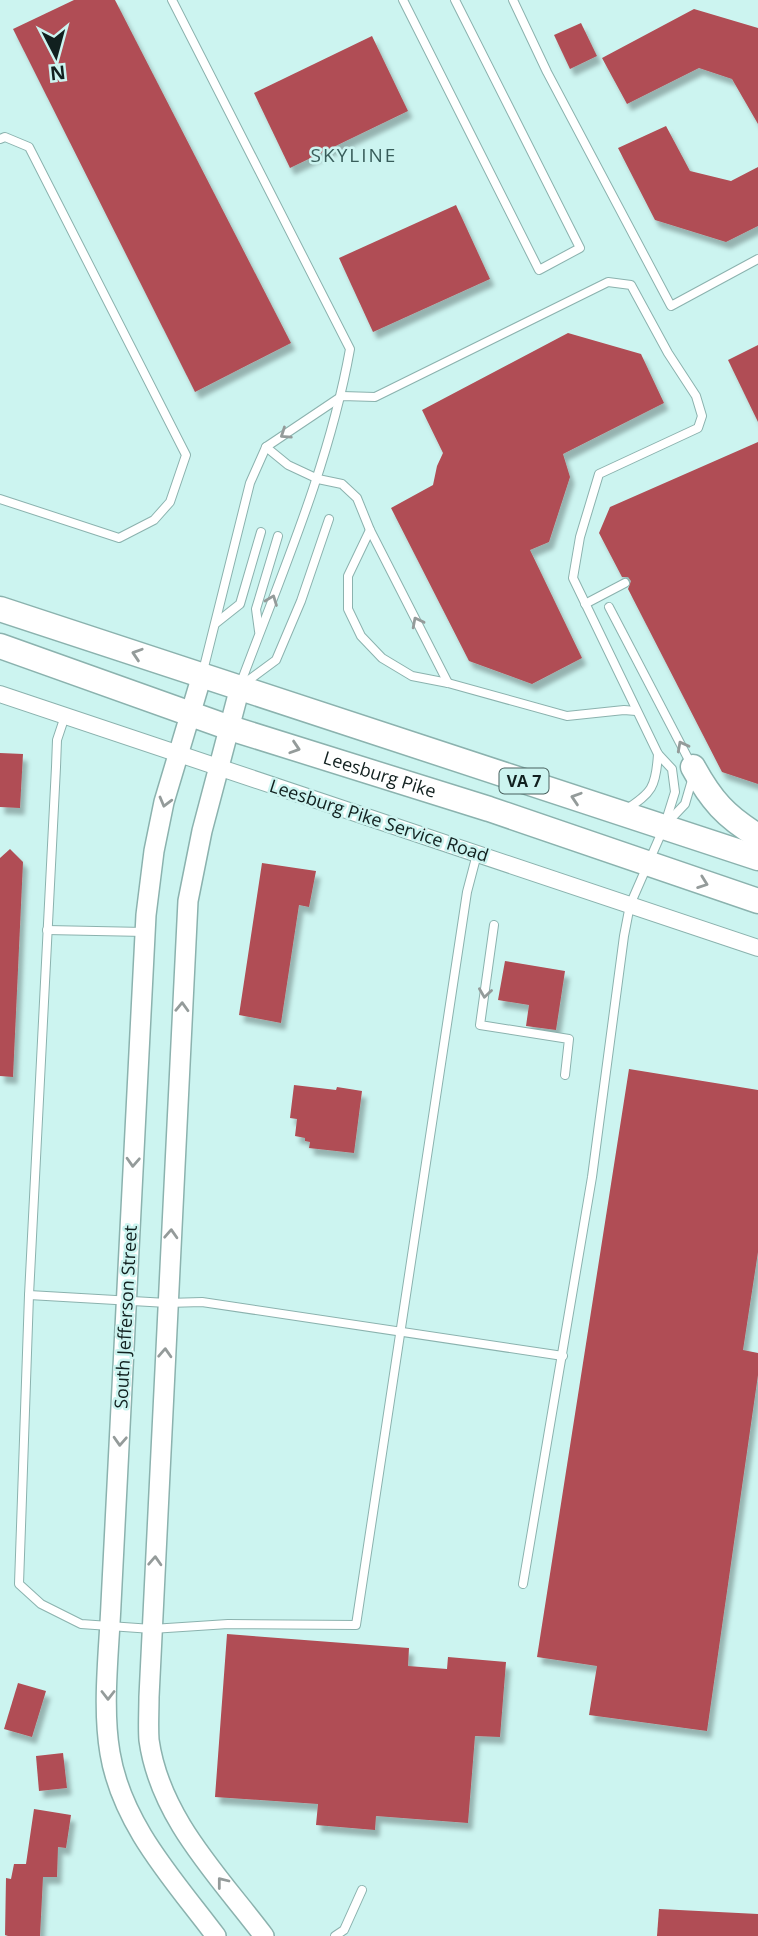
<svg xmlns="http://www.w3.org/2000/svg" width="758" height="1936" viewBox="0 0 758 1936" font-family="'Open Sans',sans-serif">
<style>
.building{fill:#b04d54;filter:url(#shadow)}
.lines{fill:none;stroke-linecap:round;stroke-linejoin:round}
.service-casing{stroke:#8bb2ae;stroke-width:10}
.minor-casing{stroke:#8bb2ae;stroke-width:18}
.tertiary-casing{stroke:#8bb2ae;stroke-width:22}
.primary-casing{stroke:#8bb2ae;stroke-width:27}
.service{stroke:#fff;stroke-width:8}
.minor{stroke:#fff;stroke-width:16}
.tertiary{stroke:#fff;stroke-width:19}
.primary{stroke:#fff;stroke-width:24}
.oneway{stroke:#949b9a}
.labels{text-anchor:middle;stroke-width:5;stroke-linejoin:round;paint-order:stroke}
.shield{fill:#ccf4f0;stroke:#49605e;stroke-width:2}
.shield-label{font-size:16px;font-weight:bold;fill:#11201f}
.street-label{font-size:18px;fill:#11201f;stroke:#ccf4f0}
.neighbourhood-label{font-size:19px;letter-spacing:2px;fill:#385d5a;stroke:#ccf4f0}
</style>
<defs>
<filter id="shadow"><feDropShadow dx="4.5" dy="7" stdDeviation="2" flood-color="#0004"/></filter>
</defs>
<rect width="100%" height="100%" fill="#ccf4f0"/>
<g class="building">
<path d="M74,0H115L291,343L195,392L13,29Z"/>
<path d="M694,9L758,28V124L732,79L699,68L627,104L602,58Z"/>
<path d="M581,23L597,56L570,69L554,35Z"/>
<path d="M372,36L408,111L290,168L254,93Z"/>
<path d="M666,126L690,171L731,181L758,167V226L726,242L655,220L618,148Z"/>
<path d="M456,205L490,279L373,332L339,258Z"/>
<path d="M568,333L641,354L664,403L563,454L570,477L549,542L530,550L582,658L532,684L469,661L391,508L433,485L437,466L443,453L422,410Z"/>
<path d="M758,345V422L728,360Z"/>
<path d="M758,442V784L722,772L628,589L631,581L628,577H622L599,533L610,507Z"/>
<path d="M0,753L23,754L20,808L0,807Z"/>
<path d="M10,849L23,862L13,1077L0,1076V858Z"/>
<path d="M262,863L316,871L309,907L299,905L281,1023L239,1015Z"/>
<path d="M505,961L565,971L556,1030L526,1026L529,1005L498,1000Z"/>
<path d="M629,1069L758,1090V1252L743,1350L758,1353V1375L707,1731L589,1715L597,1666L537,1657Z"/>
<path d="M294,1085L336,1090L337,1087L362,1091L354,1153L309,1148L310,1142L305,1141V1138L295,1136L297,1119L290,1118Z"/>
<path d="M227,1634L409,1648L408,1666L447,1669L448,1657L506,1662L500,1737L475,1736L468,1823L376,1816L375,1830L316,1825L318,1804L215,1797Z"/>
<path d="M18,1683L46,1691L32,1737L4,1729Z"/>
<path d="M63,1753L67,1788L39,1791L36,1756Z"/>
<path d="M34,1809L71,1815L66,1848L58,1847L57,1877H43L40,1936H8L5,1935L6,1878L11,1879L14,1864H26Z"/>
<path d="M659,1909L758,1914V1936H657Z"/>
</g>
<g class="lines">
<defs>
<g id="service">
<path d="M172,0L350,349C329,466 281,575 240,685"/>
<path d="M403,0L539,270L580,248L455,0"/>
<path d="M513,0L547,72L671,306L758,259"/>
<path d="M0,139L5,137L29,147L186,455L170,502L154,520L119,538L0,499"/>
<path d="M266,447L288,465L318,479L342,484L357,498L370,530L448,683"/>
<path d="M370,530L348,576V609L361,636L382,658L412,676L448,683L567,716L624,710L636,711"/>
<path d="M585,604L625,583"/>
<path d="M609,607L691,764"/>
<path d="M216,623L240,604L261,532"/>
<path d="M259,631L256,609L278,536"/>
<path d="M203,671L250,483L266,447L342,396L375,397L608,282L631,285L668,353L696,396L702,416L698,428L599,474L580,537L573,578L658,754L672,769L675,792L664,827L630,905L624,936L592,1177L523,1584"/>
<path d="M242,685L276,660L301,601L329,519"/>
<path d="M65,716L57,740L56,767L29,1295L19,1584L41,1604L81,1624L152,1629L228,1624L356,1625L467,892L477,854"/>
<path d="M625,810C652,793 656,787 658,754"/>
<path d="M666,824L685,804L692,780"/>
<path d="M494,925L480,1025L569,1039L565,1075"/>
<path d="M47,930L145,932"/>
<path d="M29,1295L167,1303L202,1302L563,1356"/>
<path d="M335,1936L344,1930L362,1890"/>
</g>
<path id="minor" d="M0,694L758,948"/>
<g id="tertiary">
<path d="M202,675L164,802L154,851L146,915L111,1604C109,1651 102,1707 110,1753C122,1825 174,1880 216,1936"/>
<path d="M240,687L202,831L188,901L149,1697C149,1711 148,1726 149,1740C160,1818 218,1875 264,1936"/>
</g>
<g id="primary">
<path d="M0,609L758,858"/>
<path id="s1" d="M0,646L230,728L489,809L758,901"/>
<path d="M693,767C711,800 726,817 758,836"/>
</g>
</defs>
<use href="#service" class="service-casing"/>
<use href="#minor" class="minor-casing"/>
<use href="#tertiary" class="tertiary-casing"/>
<use href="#primary" class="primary-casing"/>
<use href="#service" class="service"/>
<use href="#minor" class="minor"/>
<use href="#tertiary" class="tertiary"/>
<use href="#primary" class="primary"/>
</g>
<defs><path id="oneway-chevron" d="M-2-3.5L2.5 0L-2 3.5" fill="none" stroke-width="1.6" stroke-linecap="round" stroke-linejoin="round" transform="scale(1.75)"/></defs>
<g class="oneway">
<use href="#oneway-chevron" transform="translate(285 434) rotate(146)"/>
<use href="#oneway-chevron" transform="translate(272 600) rotate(-69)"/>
<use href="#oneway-chevron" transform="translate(417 622) rotate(-117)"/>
<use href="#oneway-chevron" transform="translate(137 654) rotate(-162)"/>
<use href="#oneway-chevron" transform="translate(682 746) rotate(-118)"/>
<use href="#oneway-chevron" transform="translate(295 748) rotate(18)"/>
<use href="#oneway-chevron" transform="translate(576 798) rotate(-162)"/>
<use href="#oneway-chevron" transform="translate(165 802) rotate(105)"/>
<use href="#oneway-chevron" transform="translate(703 883) rotate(20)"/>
<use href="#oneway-chevron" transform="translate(485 993) rotate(98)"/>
<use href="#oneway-chevron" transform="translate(182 1007) rotate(-88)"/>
<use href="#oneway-chevron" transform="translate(133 1162) rotate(93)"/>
<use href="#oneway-chevron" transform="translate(171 1234) rotate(-87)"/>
<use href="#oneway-chevron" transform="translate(165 1353) rotate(-87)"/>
<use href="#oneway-chevron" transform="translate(120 1441) rotate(93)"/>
<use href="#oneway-chevron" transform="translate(155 1561) rotate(-87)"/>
<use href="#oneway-chevron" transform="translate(108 1695) rotate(90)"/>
<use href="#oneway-chevron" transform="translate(222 1882) rotate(-128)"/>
</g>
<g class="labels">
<rect class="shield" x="499.5" y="768.5" width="49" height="25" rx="5"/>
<g class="shield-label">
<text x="524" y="787">VA 7</text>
</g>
<g class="street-label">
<text dy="6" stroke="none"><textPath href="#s1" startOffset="401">Leesburg Pike</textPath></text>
<text transform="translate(379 821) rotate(18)" y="6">Leesburg Pike Service Road</text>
<text transform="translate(126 1317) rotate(-87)" y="6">South Jefferson Street</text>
</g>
<g class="neighbourhood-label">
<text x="354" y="162">SKYLINE</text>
</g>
</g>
<g transform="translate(56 56) rotate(174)" stroke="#ccf4f0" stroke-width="5" paint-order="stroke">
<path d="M0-5L12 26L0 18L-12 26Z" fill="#11201f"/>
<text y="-10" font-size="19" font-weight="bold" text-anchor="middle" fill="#11201f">N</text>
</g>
</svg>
